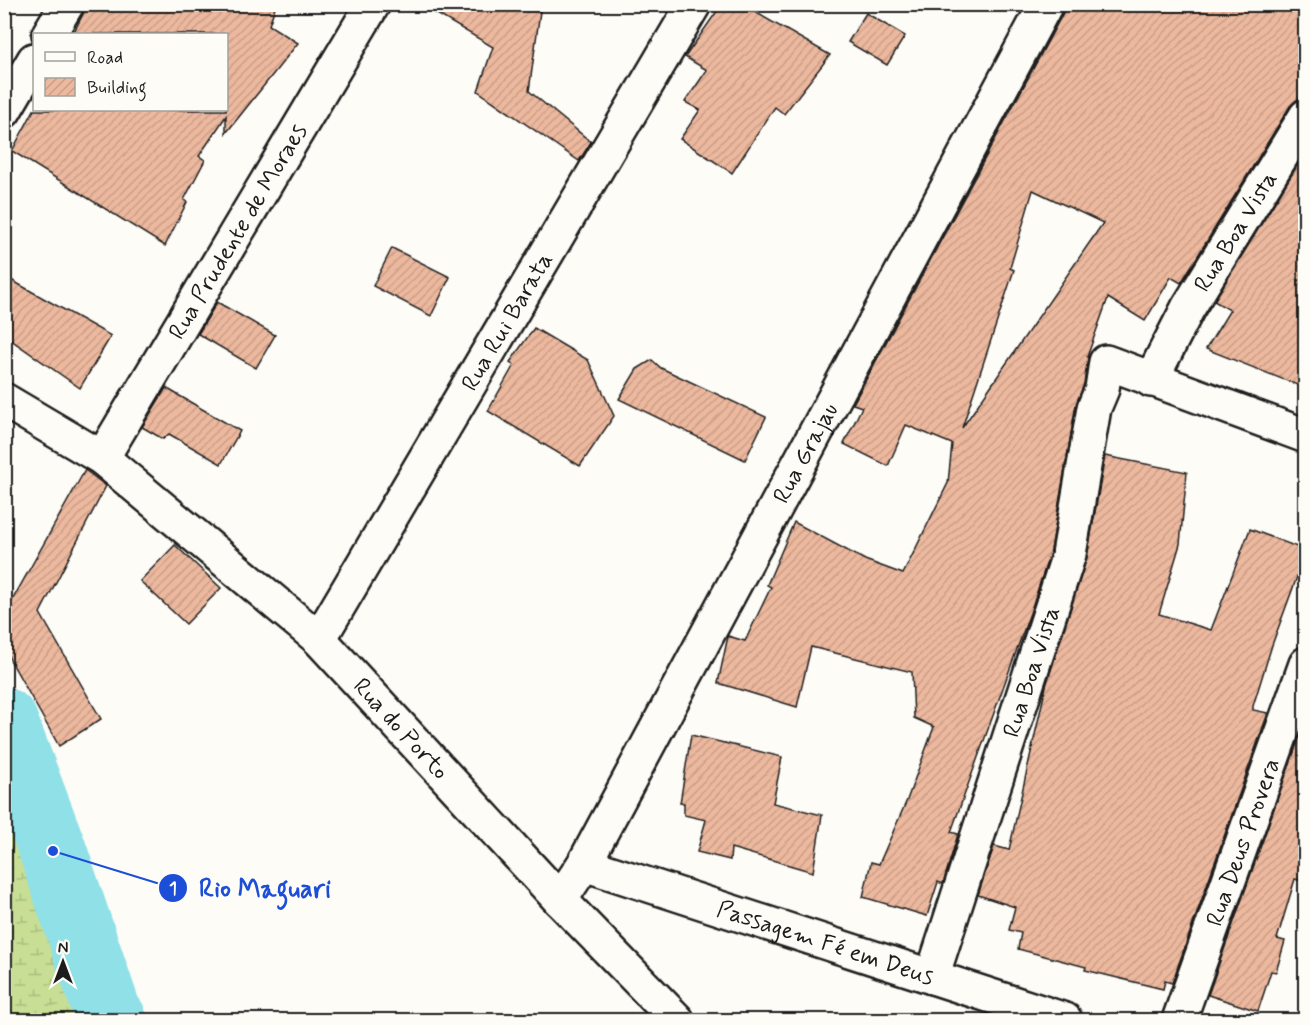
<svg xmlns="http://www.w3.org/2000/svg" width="1310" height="1025" viewBox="0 0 1310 1025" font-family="Mynerve,sans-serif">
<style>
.wetland{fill:url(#wetland-marsh);stroke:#727d58;stroke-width:1.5}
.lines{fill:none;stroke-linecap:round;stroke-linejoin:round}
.river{stroke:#8fe0e7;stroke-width:68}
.building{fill:url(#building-hatch);stroke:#1c1c1c;stroke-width:1.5;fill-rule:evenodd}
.street-casing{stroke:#1c1c1c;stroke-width:38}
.street{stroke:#fdfcf7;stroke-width:33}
.labels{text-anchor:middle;stroke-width:4.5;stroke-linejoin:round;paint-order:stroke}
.street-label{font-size:24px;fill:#1c1c1c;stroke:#fdfcf7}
.leader{fill:none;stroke:#1d4ed8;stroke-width:2}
.callout-dot{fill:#1d4ed8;stroke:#fdfcf7;stroke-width:2}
.mark-label{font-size:18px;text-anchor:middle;font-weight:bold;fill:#fff}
.callout-label{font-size:26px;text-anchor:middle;font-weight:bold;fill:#1d4ed8;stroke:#fdfcf7;stroke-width:4.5;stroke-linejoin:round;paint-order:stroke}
</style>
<defs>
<pattern id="wetland-marsh" width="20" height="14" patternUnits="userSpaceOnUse" patternTransform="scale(1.5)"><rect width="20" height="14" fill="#c7de94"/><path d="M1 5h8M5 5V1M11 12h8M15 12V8" fill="none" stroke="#aabe7f"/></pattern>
<pattern id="building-hatch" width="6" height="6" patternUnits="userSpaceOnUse" patternTransform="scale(1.5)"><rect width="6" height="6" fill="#ecb89e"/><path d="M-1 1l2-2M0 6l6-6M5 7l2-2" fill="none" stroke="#ca9e88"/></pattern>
</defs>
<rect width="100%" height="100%" fill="#fdfcf7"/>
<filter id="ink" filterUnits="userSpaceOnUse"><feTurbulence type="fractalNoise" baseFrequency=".0167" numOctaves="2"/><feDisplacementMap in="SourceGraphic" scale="12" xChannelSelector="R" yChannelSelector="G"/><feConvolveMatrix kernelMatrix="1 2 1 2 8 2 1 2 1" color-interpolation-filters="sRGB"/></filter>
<g filter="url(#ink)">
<path class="wetland" d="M4,742L56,838L144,1020H5Z"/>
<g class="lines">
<path class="river" d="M4,722L53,851L108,1014L113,1020"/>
</g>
<g class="building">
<path d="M88,4H276L269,25L298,43L226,133V116L199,156L205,160L184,200L187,202L165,246L12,151L34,110H226V34H73Z"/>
<path d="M420,4H541L529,91L591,142L579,161L478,91L493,47Z"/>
<path d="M722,4H741L830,55L784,114L775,107L732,173L680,139L700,110L685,102L707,70L685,57Z"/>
<path d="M1065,4H1305V97L1297,100L1290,106L1181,283L1171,277L1145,321L1108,298L1087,357H1088L1084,384L1076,405L1051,550L1030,613L951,832L958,834L943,884L938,882L927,916L863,897L871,862L879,864L907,800L934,727L914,718L912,672L811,647L797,707L718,683L728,636L745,641L771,587L767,585L794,522L865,560L903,574L948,483L952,444L906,425L888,466L844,444L862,407L853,404L1063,13ZM1033,190L1103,223L962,428L1014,270L1010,268Z"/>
<path d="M866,13L905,36L887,65L848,42Z"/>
<path d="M1305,153V388L1206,349L1230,310L1214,301Z"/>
<path d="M392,248L450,277L431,316L373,286Z"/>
<path d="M4,276L111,336L80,388L4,335Z"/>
<path d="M217,302L275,335L256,368L198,334Z"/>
<path d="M534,328L588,360L614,416L580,466L488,411L514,365L510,362Z"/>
<path d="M652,360L661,368L766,417L745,460L619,399L637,369Z"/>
<path d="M166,388L240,431L221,464L169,434L163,439L142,427Z"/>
<path d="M1105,456L1187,472L1180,544L1159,614L1211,630L1250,529L1305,550V555L1272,645L1253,706V710L1268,713L1172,983L1165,981L1163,989L1085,970L1086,967L1018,949L1021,933L1009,930L1015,907L978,895L994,846L1009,850L1046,686L1087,557Z"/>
<path d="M85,470L106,486L40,613L101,719L59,746L4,649V615Z"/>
<path d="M175,545L221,588L186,624L140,581Z"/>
<path d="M1305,721V882L1295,879L1277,939L1285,941L1276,972L1271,971L1258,1011L1208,995Z"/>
<path d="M691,735L782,757L773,803L822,815L813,872L731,848L730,860L697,852L706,820L684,815V803H680Z"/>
</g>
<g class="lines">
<defs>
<g id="street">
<path d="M49,34L67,4"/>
<path d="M4,111L34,60"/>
<path id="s1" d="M1151,380L1188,308L1306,116"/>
<path id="s2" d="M4,400L102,458L319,639L560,900L677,1020"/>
<path id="s3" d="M102,458L373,4"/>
<path id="s4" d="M319,639L694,4"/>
<path id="s5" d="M584,864L1065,1020"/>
<path id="s6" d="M560,900L584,864L1046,4"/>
<path id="s7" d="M932,977L1069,554L1094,408L1102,389L1106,362L1306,436"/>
<path id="s8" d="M1179,1020L1306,664"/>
</g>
</defs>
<use href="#street" class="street-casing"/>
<use href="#street" class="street"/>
</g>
</g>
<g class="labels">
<g class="street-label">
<text dy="8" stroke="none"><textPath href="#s3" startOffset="264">Rua Prudente de Moraes</textPath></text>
<text dy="8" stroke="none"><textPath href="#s1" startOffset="171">Rua Boa Vista</textPath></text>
<text dy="8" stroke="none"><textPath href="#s4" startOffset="369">Rua Rui Barata</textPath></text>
<text dy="8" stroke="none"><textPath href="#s6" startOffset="510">Rua Grajau</textPath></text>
<text dy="8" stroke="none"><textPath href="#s7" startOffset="321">Rua Boa Vista</textPath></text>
<text dy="8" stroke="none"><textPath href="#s2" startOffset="518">Rua do Porto</textPath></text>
<text dy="8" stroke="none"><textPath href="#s8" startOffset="189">Rua Deus Provera</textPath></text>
<text dy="8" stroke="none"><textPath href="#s5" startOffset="254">Passagem Fé em Deus</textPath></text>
</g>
</g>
<path class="leader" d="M53 851L173 888"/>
<g class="callout-dot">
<circle cx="53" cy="851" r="6"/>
<circle cx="173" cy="888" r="15"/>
</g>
<g class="mark-label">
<text x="173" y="894">1</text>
</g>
<g class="callout-label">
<text x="265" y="897">Rio Maguari</text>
</g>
<rect width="1310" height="1025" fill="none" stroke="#fdfcf7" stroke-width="24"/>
<rect x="12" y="12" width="1286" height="1001" fill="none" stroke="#1c1c1c" stroke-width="2" filter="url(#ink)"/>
<rect x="33" y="33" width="195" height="78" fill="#fdfcf7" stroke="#a3a29f" stroke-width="1.5"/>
<rect x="45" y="52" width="30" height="9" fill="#fdfcf7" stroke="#a3a29f" stroke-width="1.5"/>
<text x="87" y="63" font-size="18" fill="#1c1c1c">Road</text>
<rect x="45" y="78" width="30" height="18" fill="url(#building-hatch)" stroke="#a3a29f" stroke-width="1.5"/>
<text x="87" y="93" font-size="18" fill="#1c1c1c">Building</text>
<g transform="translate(63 962)" stroke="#fdfcf7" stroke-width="4.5" paint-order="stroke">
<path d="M0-4.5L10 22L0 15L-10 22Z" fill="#1c1c1c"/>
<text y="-9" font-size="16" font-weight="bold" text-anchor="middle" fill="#1c1c1c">N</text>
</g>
</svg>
